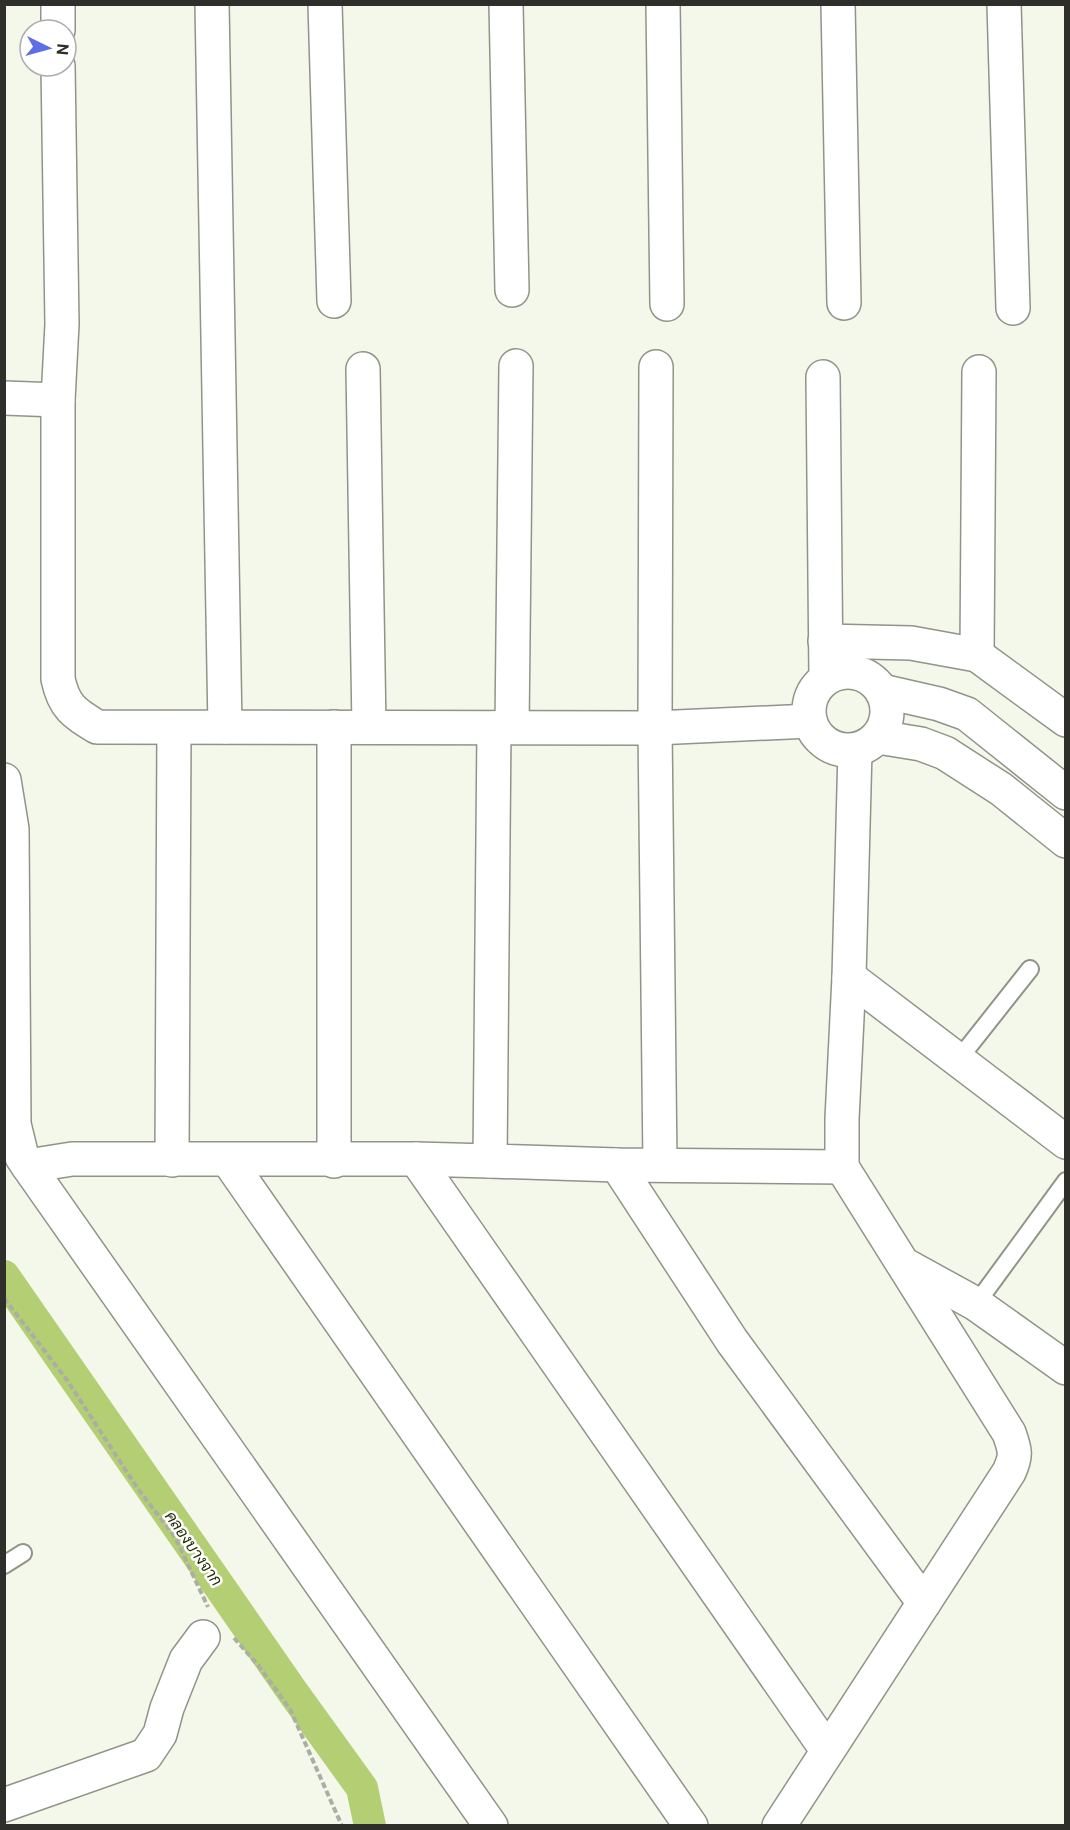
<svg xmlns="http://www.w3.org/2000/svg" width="1070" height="1830" viewBox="0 0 1070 1830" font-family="Roboto,Sarabun,sans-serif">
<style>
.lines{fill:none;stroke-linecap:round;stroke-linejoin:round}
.canal{stroke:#b4cf73;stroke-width:32}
.service-casing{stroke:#909488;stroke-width:20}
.minor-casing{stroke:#909488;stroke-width:36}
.path{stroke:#abaea4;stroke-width:4;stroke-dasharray:6 3;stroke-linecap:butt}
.service{stroke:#fff;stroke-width:16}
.minor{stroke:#fff;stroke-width:33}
.labels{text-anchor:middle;stroke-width:5;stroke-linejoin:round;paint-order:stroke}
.water-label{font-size:16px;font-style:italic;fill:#252f07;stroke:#fff}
</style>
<rect width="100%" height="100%" fill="#f4f8eb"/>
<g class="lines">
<path class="canal" d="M4,1276L292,1691L362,1788L370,1826"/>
<defs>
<g id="service">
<path d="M958,1060L1030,969"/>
<path d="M976,1304L1066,1181"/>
<path d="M4,1565L23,1553"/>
</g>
<g id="minor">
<path d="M58,4V30"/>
<path d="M212,4L225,727"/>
<path d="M325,4L334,301"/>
<path d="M506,4L512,290"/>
<path d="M663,4L667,304"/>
<path d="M838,4L844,303"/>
<path d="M1004,4L1013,308"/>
<path d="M58,66L62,324L58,400V679C64,707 74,713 97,727L655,728L810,721"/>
<path d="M656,367L655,728L660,1164"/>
<path d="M363,369L369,727"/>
<path d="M823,377L826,678"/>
<path d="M4,398L58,400"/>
<path d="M825,641L911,643L977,655L1066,720"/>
<path d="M977,655L979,372"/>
<circle cx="848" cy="711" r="39"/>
<path d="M882,691L939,704L967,714L1066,793"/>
<path d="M334,727V1161"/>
<path d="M512,727L516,366"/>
<path d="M494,728L490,1161L617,1165L842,1167V1119L849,977L855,750"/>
<path d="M878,737L921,744L945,753L1001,789L1066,841"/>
<path d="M4,780L12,829L14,1124L22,1157L28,1166"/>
<path d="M849,977L1066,1142"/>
<path d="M416,1159L827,1750"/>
<path d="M172,1160L174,728"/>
<path d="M228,1160L691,1826"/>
<path d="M490,1161L416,1159H72L28,1166L491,1826"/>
<path d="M617,1165L732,1341L924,1603"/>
<path d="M905,1265L976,1304L1066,1368"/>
<path d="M4,1805L146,1755L160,1734L167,1708L186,1660L203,1637"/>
<path d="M779,1826L1009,1472C1017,1455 1015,1450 1009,1433L842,1167"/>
</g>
</defs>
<use href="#service" class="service-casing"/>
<use href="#minor" class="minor-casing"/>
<g class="path">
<path d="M4,1218V1231"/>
<path d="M4,1298L67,1380L138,1489L175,1537L208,1607"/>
<path d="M234,1638L258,1665L290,1709L342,1826"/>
</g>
<use href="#service" class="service"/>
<use href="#minor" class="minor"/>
</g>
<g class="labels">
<g class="water-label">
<text transform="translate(194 1548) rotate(55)" y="6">คลองบางจาก</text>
</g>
</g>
<rect width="1070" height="1830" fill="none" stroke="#2e2f2a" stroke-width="12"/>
<g transform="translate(48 48) rotate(95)"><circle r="28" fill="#ffffff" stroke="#abacaa" stroke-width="1.5"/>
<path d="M0-4.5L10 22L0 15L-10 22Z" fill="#5c6fe6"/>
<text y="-9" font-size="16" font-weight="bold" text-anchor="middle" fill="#2e2f2a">N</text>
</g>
</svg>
